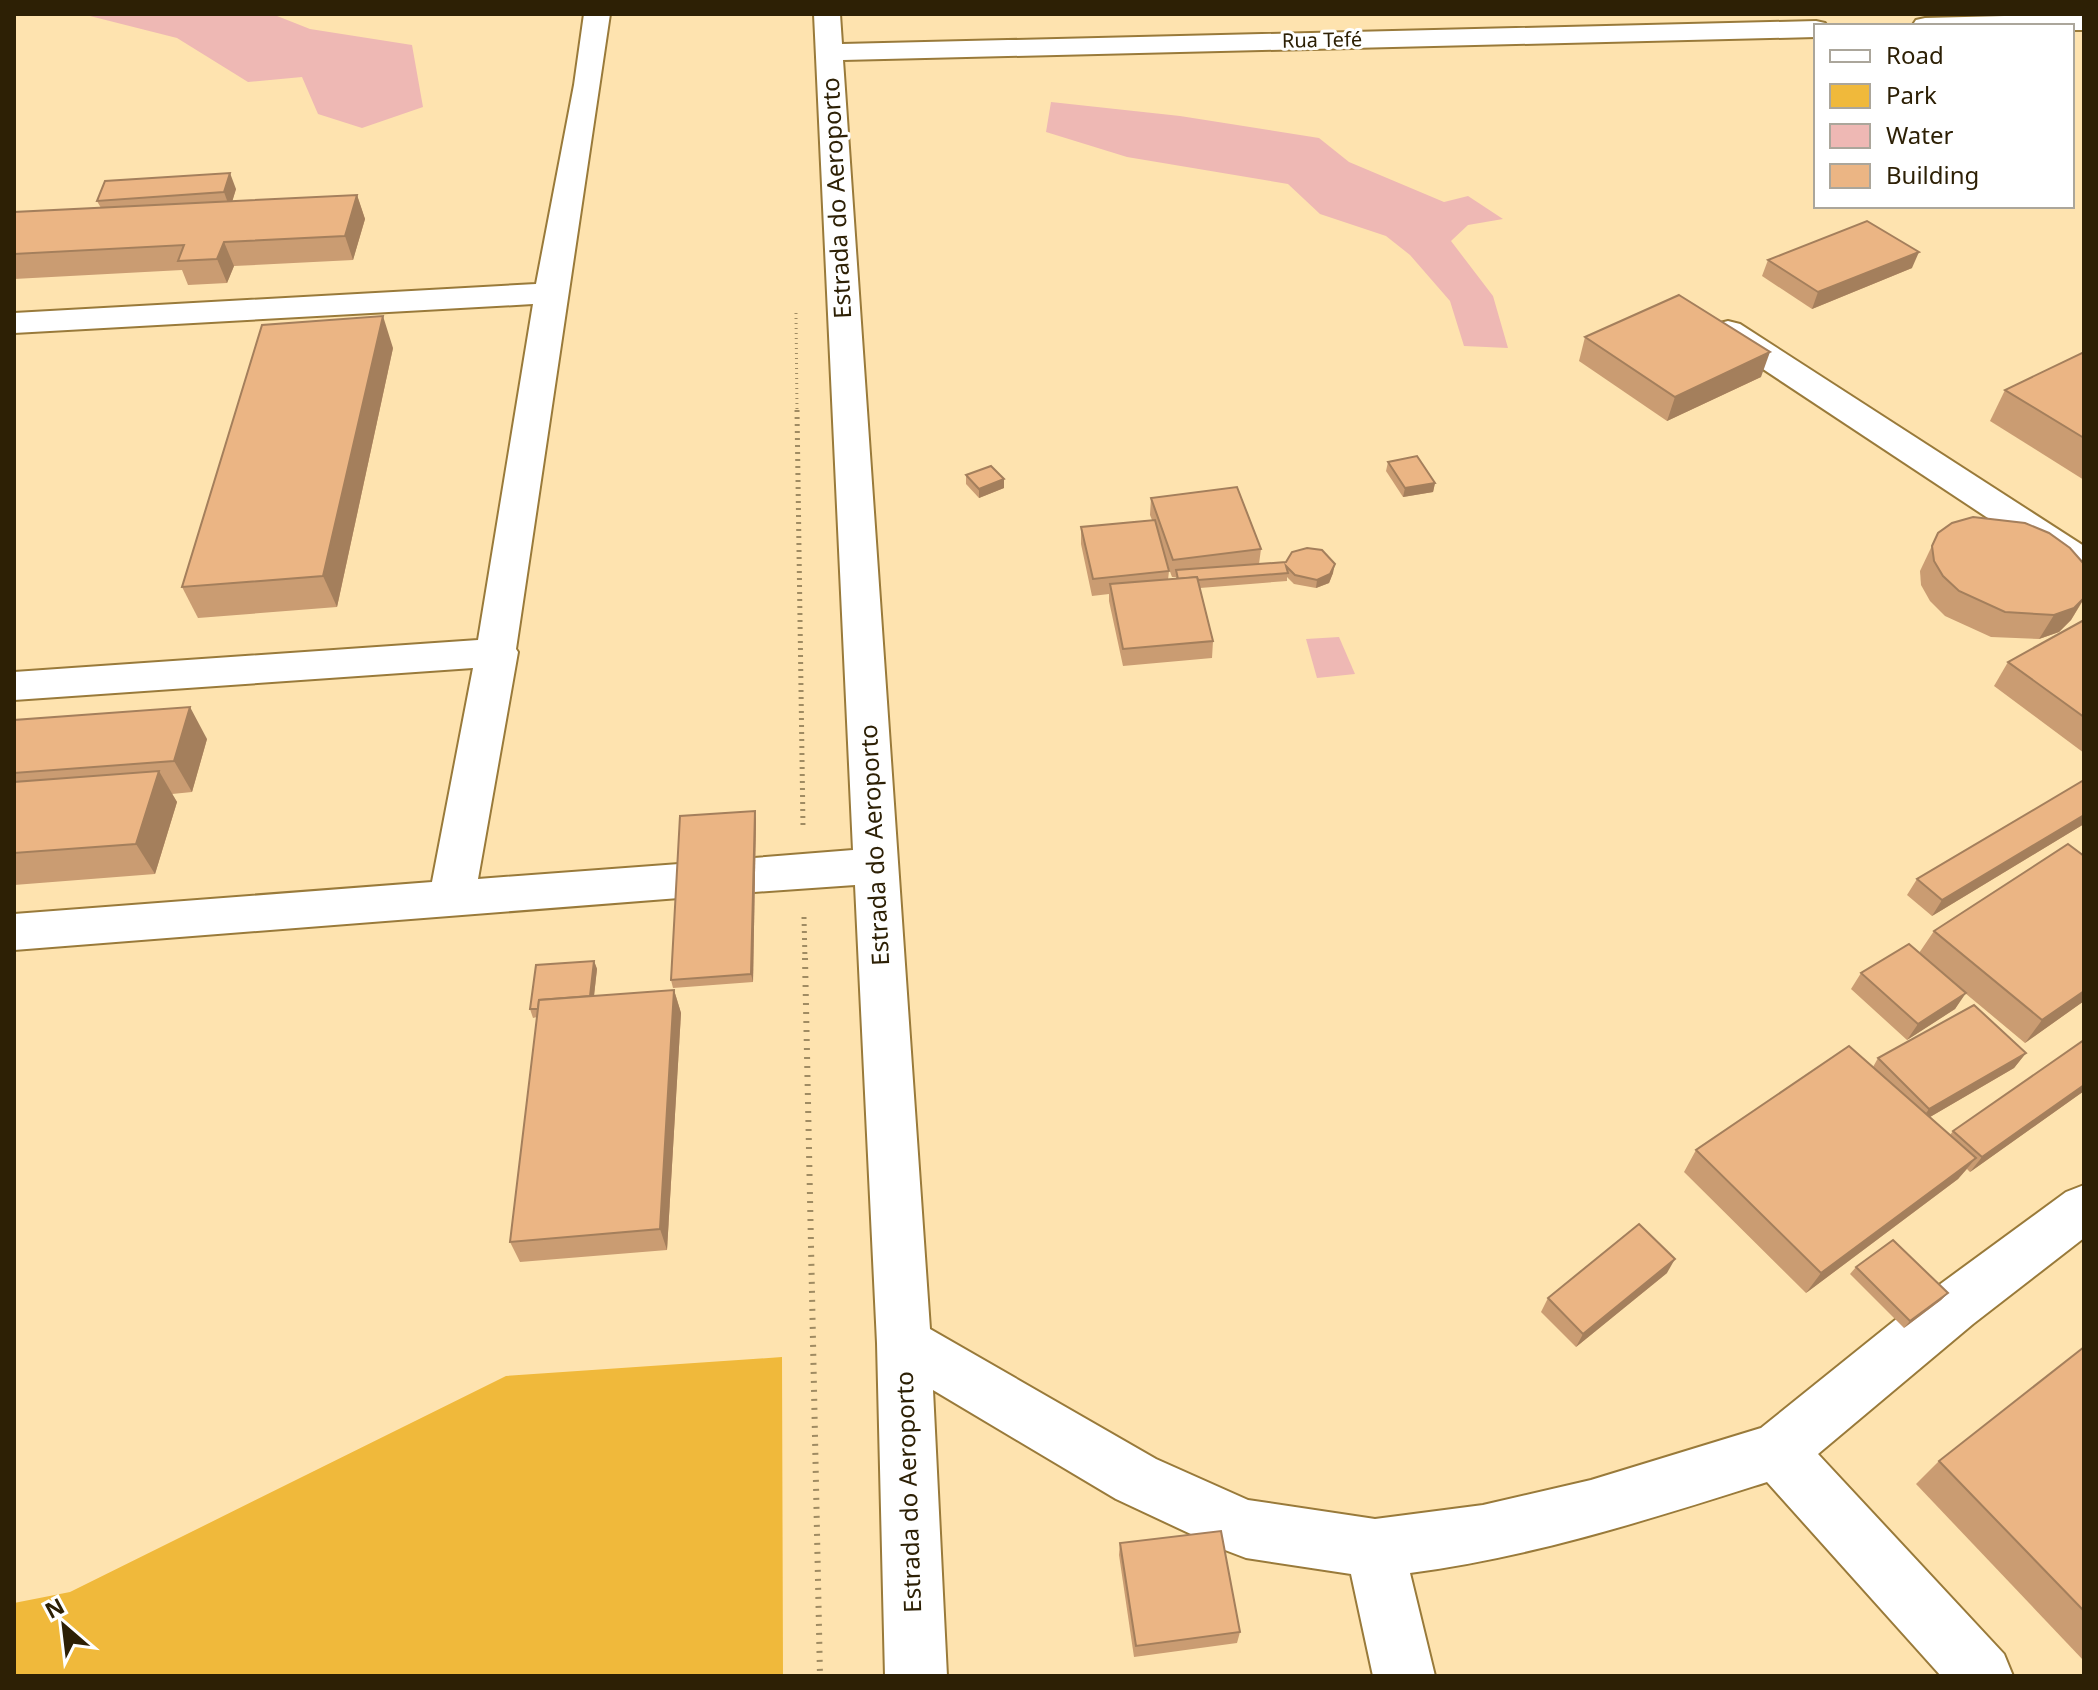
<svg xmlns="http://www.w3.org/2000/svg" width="2098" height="1690" viewBox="0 0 2098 1690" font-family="'Noto Sans',sans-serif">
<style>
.green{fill:#f0b93b}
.water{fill:#eeb8b4}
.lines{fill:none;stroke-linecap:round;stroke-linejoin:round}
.minor-casing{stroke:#997a3a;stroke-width:4}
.path-far2{stroke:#9f8b62;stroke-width:3;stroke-dasharray:1 4;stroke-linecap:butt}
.path-far1{stroke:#9f8b62;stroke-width:5;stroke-dasharray:2 5;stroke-linecap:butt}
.path{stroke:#9f8b62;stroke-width:6;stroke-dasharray:2 7;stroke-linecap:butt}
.minor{fill:#fff;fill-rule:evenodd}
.wall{fill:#ca9c72;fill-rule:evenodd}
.shaded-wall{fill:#a47f5c}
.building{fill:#ebb584;stroke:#a47f5c;stroke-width:2}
.labels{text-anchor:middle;stroke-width:6;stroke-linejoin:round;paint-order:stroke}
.far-street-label{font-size:20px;fill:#2d2005;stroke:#fff}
.street-label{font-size:24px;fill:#2d2005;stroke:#fff}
</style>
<rect width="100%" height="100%" fill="#fee3af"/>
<path class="green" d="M782,1357L783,1676H14V1603L70,1592L506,1376Z"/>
<g class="water">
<path d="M82,14H272L310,29L412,45L423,107L362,128L318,114L302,77L248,82L177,38Z"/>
<path d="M1051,102L1180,116L1319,138L1349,162L1444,202L1468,196L1503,219L1468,225L1451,241L1493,296L1508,348L1464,346L1450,301L1410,255L1386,236L1320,214L1288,184L1127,157L1046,132Z"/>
<path d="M1339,637L1355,674L1317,678L1306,639Z"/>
</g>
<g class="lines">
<defs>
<g id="minor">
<path d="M584,14H610L516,649L518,652L478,879L679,864L695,869L701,881L695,893L679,898L14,950V914L432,882L473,668L14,700V672L478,640L533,304L14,333V313L536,284L574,85Z"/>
<path d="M814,14H840L842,44L1816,21L1825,23L1827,26H1816V37L843,60L930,1329L1156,1459L1248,1500L1375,1519L1483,1505L1591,1480L1761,1428L1935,1288L2066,1192L2084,1185V1238L1973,1324L1818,1454L2004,1654L2013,1676H1941L1767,1482C1647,1520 1536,1556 1410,1573L1435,1676H1373L1351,1574L1246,1558L1225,1550L1116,1499L933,1390L947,1676H885L877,1343L855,885L754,892L738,887L732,875L738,863L754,858L853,850Z"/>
<path d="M2084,14V30H2072V26H1912L1916,20L1925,18Z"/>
<path d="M1728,321L1740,324L2084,546V577L2071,573L1716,338L1711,331L1716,324Z"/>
</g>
</defs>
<use href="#minor" class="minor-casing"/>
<path class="path-far2" d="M796,313L797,412"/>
<g class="path-far1">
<path d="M797,410L803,827"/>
<path d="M804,917L805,960"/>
</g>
<path class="path" d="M805,958L820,1676"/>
<use href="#minor" class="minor"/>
</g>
<g class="wall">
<path d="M236,189L232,201L357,195L365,219L353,260L234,266L227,283L188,285L182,270L14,279V212L101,208L97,201Z"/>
<path d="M1768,260L1912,268L1812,309L1762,276Z"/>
<path d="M1585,337L1761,377L1667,421L1579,361Z"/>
<path d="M393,348L337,607L198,618L182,587Z"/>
<path d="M2084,352V480L1990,421L2005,390Z"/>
<path d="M1388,462L1435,483L1433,492L1403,497L1386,471Z"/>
<path d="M966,475L1004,479V488L979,498L966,484Z"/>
<path d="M1151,498L1261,549L1259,564L1333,573L1329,583L1316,588L1294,584L1287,577V581L1200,588L1213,641L1212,658L1123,666L1109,601V594L1092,596L1081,544V527L1152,520L1150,515ZM1164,555L1172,577H1176V579L1168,580L1169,571Z"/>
<path d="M1938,533L2084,564V599L2071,620L2059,632L2039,639L1991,637L1945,616L1930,601L1921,585L1920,571Z"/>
<path d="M2084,620V753L1994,686L2008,662Z"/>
<path d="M14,720L207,739L192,792L172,794L177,802L155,874L14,885Z"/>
<path d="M2084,780V824L1932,916L1907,895L1917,879Z"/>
<path d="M756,819L753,982L673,988L671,980Z"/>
<path d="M1934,931L2084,1001L2025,1043L1965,993L1955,1009L1907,1040L1851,989L1861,973L1919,953Z"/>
<path d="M594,961L597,969L594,996L674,990L681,1013L667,1250L520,1262L510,1242L537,1017L533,1018L530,1009Z"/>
<path d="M2084,1040V1091L1970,1172L1967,1169L1958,1179L1806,1293L1684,1172L1696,1150L1873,1067L1878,1058L2026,1053L2014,1068L1930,1117L1950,1135L1953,1131Z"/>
<path d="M1856,1267L1948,1293L1941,1300L1904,1328L1850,1274Z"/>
<path d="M1667,1273L1576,1347L1541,1312L1548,1298Z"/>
<path d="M2084,1347V1661L1916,1484L1939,1461Z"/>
<path d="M1120,1543L1240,1632L1237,1643L1134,1657L1119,1555Z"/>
</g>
<g class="shaded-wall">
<path d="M230,173L236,189L230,209L224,192Z"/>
<path d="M357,195L365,219L353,260L345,236Z"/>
<path d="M224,242L234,266L227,283L217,259Z"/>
<path d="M1919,252L1912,268L1812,309L1818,292Z"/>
<path d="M383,316L393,348L337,607L323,576Z"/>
<path d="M1770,352L1761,377L1667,421L1675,397Z"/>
<path d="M1004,479V488L979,498V489Z"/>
<path d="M1435,483L1433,492L1403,497L1405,488Z"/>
<path d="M1335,564L1333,573L1329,583L1316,588L1317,580Z"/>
<path d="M2084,598L2071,620L2059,632L2039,639L2054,615Z"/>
<path d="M190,707L207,739L192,792L174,761Z"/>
<path d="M159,771L177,802L155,874L136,844Z"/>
<path d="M755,811L756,819L753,982L751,974Z"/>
<path d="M2084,815V824L1932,916L1942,900Z"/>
<path d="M594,961L597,969L592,1013L589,1005Z"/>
<path d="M674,990L681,1013L667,1250L660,1229Z"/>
<path d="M2084,991V1001L2025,1043L2042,1020Z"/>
<path d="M1966,993L1955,1009L1907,1040L1918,1024Z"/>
<path d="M2026,1053L2014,1068L1918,1124L1929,1109Z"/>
<path d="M2084,1085V1091L1970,1172L1982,1157Z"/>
<path d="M1976,1158L1958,1179L1806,1293L1821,1273Z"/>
<path d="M1675,1259L1667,1273L1576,1347L1583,1334Z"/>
<path d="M1948,1293L1941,1300L1904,1328L1910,1321Z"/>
</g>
<g class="building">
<path d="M230,173L224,192L97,201L105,181Z"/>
<path d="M357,195L345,236L224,242L217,259L178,261L184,245L14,254V212Z"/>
<path d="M1867,221L1919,252L1818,292L1768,260Z"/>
<path d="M1679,295L1770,352L1675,397L1585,337Z"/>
<path d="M383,316L323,576L182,587L262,325Z"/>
<path d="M2084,352V438L2005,390Z"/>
<path d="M1417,456L1435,483L1405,488L1388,462Z"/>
<path d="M991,466L1004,479L979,489L966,475Z"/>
<path d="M1237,487L1261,549L1173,560L1151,498Z"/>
<path d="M1973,517L2025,523L2049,533L2070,548L2084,564V598L2074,608L2054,615L2005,612L1959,591L1943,576L1934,561L1932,546L1938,533L1952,523Z"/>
<path d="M1155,520L1169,571L1093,579L1081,527Z"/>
<path d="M1307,548L1322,550L1335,564L1330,574L1317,580L1295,575L1286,566L1288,573L1198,580L1197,577L1178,579L1176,570L1286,562L1292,552Z"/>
<path d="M1197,577L1213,641L1123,649L1110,584Z"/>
<path d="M2084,620V717L2008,662Z"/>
<path d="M190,707L174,761L14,773V720Z"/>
<path d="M159,771L136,844L14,853V782Z"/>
<path d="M2084,780V815L1942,900L1917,879Z"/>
<path d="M755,811L751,974L671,980L680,816Z"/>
<path d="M2068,844L2084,856V991L2042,1020L1934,931Z"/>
<path d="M1909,944L1966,993L1918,1024L1861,973Z"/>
<path d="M594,961L590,996L539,1000L538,1009H530L536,965Z"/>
<path d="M674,990L660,1229L510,1242L539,1000Z"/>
<path d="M1974,1005L2026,1053L1929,1109L1878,1058Z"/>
<path d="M2084,1040V1085L1982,1157L1953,1131Z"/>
<path d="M1849,1046L1976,1158L1821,1273L1696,1150Z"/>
<path d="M1639,1224L1675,1259L1583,1334L1548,1298Z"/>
<path d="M1893,1240L1948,1293L1910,1321L1856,1267Z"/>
<path d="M2084,1347V1611L1939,1461Z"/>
<path d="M1221,1531L1240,1632L1136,1646L1120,1543Z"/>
</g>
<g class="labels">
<g class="far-street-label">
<text transform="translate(1322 40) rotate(-1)" y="7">Rua Tefé</text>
</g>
<g class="street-label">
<text transform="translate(837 198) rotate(-93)" y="8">Estrada do Aeroporto</text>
<text transform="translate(875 845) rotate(-93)" y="8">Estrada do Aeroporto</text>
<text transform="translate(909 1492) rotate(-92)" y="8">Estrada do Aeroporto</text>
</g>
</g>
<rect width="2098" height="1690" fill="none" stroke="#2d2005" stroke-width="32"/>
<rect x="1814" y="24" width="260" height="184" fill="#ffffff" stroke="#aba69b" stroke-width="2"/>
<rect x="1830" y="50" width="40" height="12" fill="#ffffff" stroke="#aba69b" stroke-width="2"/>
<text x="1886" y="64" font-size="24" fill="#2d2005">Road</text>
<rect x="1830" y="84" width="40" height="24" fill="#f0b93b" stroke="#aba69b" stroke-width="2"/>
<text x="1886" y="104" font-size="24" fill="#2d2005">Park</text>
<rect x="1830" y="124" width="40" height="24" fill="#eeb8b4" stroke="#aba69b" stroke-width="2"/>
<text x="1886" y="144" font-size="24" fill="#2d2005">Water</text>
<rect x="1830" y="164" width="40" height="24" fill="#ebb584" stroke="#aba69b" stroke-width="2"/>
<text x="1886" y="184" font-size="24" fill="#2d2005">Building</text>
<g transform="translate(64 1626) rotate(332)" stroke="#ffffff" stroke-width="6" paint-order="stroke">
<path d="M0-6L14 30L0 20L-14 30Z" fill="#2d2005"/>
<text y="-12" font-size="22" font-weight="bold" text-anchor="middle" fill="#2d2005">N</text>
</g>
</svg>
